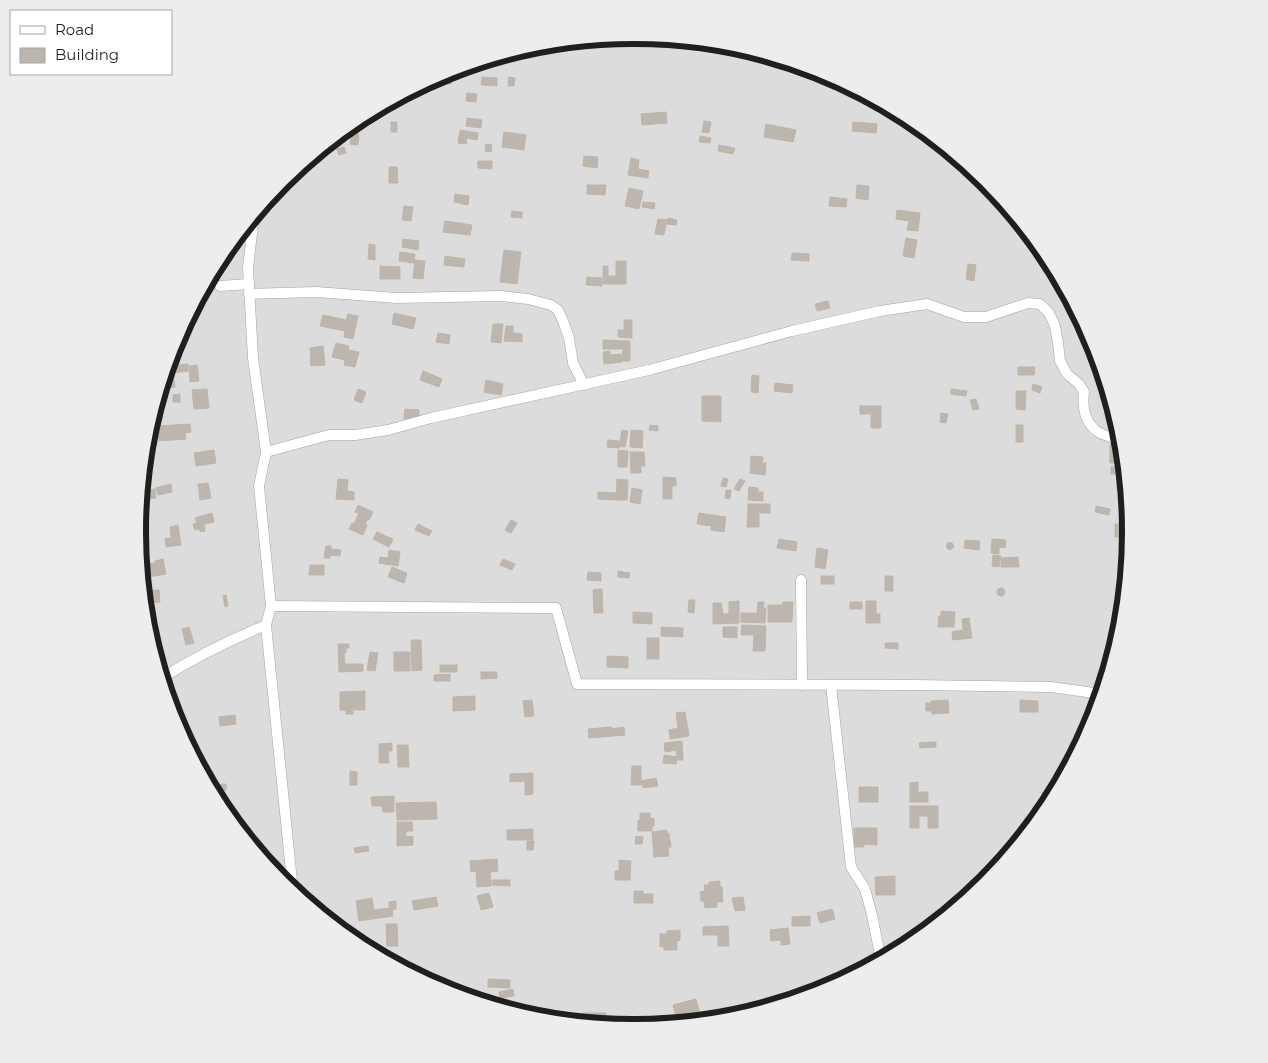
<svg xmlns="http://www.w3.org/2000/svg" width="1268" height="1063" viewBox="0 0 1268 1063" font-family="Montserrat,sans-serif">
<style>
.residential{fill:#dddcdc}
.building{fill:#bcb6af;stroke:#c0b4a8}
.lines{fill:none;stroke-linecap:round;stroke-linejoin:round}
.street-casing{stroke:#a3a3a3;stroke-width:11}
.street{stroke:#fff;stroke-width:10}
.rim{fill:none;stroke:#1f1f1f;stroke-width:6}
</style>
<rect width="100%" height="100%" fill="#efece5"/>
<circle class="residential" cx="634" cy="532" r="495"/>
<g class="building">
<path d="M439,75L451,76V84L433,83L434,78Z"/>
<path d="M482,77L497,78V86L481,85Z"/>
<path d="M509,77L515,78L514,86H508Z"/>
<path d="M467,93L477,94L476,102L466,101Z"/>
<path d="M666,112L667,123L642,125L641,114Z"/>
<path d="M467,118L482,120L481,128L466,126Z"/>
<path d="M704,121L711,122L709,133L702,132Z"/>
<rect x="391" y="122" width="6" height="10"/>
<path d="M853,122L877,124L876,133L852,131Z"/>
<path d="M766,124L796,130L793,142L764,137Z"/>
<path d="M460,130L478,133L477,140L467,138L466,144L458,143Z"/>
<path d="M504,132L526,135L524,150L502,147Z"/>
<path d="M352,133L359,134L358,145L350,144Z"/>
<path d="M700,136L711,138L710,143L699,142Z"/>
<path d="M486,144L492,145L491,152L485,151Z"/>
<path d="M719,145L735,148L733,154L718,151Z"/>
<path d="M344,147L346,153L339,155L337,149Z"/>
<path d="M584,156L598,157L597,168L583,166Z"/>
<path d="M631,158L639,160L638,169L649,171L648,178L628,175Z"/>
<path d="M478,161H492V169L478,168Z"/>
<path d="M389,167H397L398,183H389Z"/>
<path d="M587,185H606L605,195L587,194Z"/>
<path d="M857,185L869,186L868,200L856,198Z"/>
<path d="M629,188L643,191L639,209L625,206Z"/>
<path d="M992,191H993L1003,202H992Z"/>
<path d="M455,194L469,196L468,205L454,202Z"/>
<path d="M830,197L847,199L846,207L829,206Z"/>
<path d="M643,202L655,203L654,209L642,207Z"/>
<path d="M404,206L413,207L411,221L402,220Z"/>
<path d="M897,210L920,213L918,231L907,230L909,221L896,219Z"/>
<path d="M512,211L522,212V218L511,217Z"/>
<path d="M668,218L677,220L676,225L667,224Z"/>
<path d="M658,219L667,220L664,235L655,234Z"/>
<path d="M445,221L472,225L470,235L443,232Z"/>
<path d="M906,238L917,240L914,258L903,256Z"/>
<path d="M403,239L419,241L418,250L402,247Z"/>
<path d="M369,244L375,245V260L368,259Z"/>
<path d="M504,250L521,252L517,284L500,282Z"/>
<path d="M400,252L415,254L414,263L399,261Z"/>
<path d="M792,253L809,254V261L791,260Z"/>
<path d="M445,256L465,259L464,267L444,265Z"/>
<path d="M415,260L425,261L423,279L413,278Z"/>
<path d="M616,261H626V284H603V266H608V276H616Z"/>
<path d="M968,264L976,265L974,281L966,279Z"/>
<path d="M380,266L400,267V279H380Z"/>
<path d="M210,277H216L217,284L205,285Z"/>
<path d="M587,277L602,278V286L586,285Z"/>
<path d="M828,301L830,308L817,311L815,304Z"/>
<path d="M394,313L416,318L413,329L392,324Z"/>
<path d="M348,314L358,316L353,339L344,337L345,331L320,326L323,315L346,320Z"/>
<path d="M624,320H632V338L618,337V330H624Z"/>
<path d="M493,324H503L501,343L491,342Z"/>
<path d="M506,326H513V333L522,334V342L504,341Z"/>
<path d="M438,333L450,335L449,344L436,342Z"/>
<path d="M603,340L630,341V361H622L623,349H603Z"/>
<path d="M336,343L349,346L348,350L359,352L355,367L344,365L345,360L332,357Z"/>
<path d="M323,346L325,365L311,366L310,348Z"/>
<path d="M610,351V355L621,354L622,362L604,364L603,352Z"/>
<path d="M188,364V371L173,373L172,366Z"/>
<path d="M197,365L199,381L190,382L189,366Z"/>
<path d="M1018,367H1035L1034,375H1018Z"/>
<path d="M173,371L175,387L166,389L164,378L166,372Z"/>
<path d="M423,371L442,379L439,387L420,380Z"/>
<path d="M752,375L759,376L758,393L751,392Z"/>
<path d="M486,380L503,384L501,395L484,392Z"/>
<path d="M775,383L793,385L792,393L774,391Z"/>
<path d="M1033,384L1042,387L1040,393L1032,390Z"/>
<path d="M207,389L209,408L194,409L192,390Z"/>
<path d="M358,389L366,392L362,403L354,400Z"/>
<path d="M951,389L967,391L966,396L951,394Z"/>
<path d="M1016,391H1026L1025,410L1016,409Z"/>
<path d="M160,394L163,418L153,420L152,417Z"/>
<path d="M180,394V402H173V395Z"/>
<path d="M702,396H721V422L702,421Z"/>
<path d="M976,399L979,409L973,410L970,400Z"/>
<path d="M860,406H881V428H871V414H860Z"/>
<path d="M405,409L419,410V419H404Z"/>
<path d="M941,413L948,414L946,423L940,422Z"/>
<path d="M190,424L191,432L185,433L186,439L159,441L157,426Z"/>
<path d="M650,425L658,426V431L649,430Z"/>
<rect x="1016" y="425" width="7" height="17"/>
<path d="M155,426L157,445L147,446V434L149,427Z"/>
<path d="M622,430L628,431L625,447L619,446Z"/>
<path d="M631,430L643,431L642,448L630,447Z"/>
<path d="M608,440L619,441V448L607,447Z"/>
<path d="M1110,444H1122L1124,463H1110Z"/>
<path d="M214,450L216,463L196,466L194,453Z"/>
<path d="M618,450L628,451L627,467H618Z"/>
<path d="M630,452H644L645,466H641V473H631Z"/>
<path d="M751,456L763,457L762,463H766L765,475L750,473Z"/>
<path d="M1111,467H1124L1125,490H1117V474H1111Z"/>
<path d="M663,477L676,478V486H672V499H663Z"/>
<path d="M723,478L728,479L726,487L721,486Z"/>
<path d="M338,479L348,480L347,491L354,492V500L336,499Z"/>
<path d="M617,479L628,480L627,500H616Z"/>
<path d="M740,479L745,481L739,491L734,489Z"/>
<path d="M208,483L211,498L200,500L198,484Z"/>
<path d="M171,484L172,492L158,495L156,488Z"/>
<path d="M749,487L758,488V492H763V501L748,500Z"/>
<path d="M632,488L642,490L640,504L630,502Z"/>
<path d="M155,489L156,498L141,500V491Z"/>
<path d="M726,490H731L730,499L725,498Z"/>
<path d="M598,492L616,493V500L598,499Z"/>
<path d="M748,504H770V513H759V527H747Z"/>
<path d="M358,505L373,512L369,520L368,519L365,524L367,525L363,535L349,529L352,523L354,524L359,513L355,512Z"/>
<path d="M1096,506L1110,509L1109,515L1095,512Z"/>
<path d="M212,513L214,522L198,526L195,518Z"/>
<path d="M699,513L726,517L724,532L711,530V526L697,524Z"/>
<path d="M511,520L517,523L511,533L505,530Z"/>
<path d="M197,523L198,526L204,525L205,531L200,532V529L195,530L193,524Z"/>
<path d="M418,524L432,531L429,536L415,530Z"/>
<path d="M1115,524L1127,525V537H1115Z"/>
<path d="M178,525L181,545L166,547L165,539L171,538L170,527Z"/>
<path d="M377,532L393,539L389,547L373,539Z"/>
<path d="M779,539L797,542L796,551L777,548Z"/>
<path d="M992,539L1006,540L1005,548L999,547V554L991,553Z"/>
<path d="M965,540L980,541L979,550L964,548Z"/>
<circle cx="950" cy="546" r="3.5"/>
<path d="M326,546H331V549L341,550L340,556L330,555V558H324Z"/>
<path d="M817,548L828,550L825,569L815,567Z"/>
<path d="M389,550L400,552L398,566L379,563L380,557L388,558Z"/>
<path d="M993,555L1001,556L999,567L992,566Z"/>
<path d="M1018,557L1019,567H1001V558Z"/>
<path d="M163,559L166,574L149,577L147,564L155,563V561Z"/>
<path d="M503,559L515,564L512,570L500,565Z"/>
<path d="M310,565H324V575H309Z"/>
<path d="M392,567L407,573L404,583L388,577Z"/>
<path d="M618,571L630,573L629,578L618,577Z"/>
<path d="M588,572L601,573V581L587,580Z"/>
<rect x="821" y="576" width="13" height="8"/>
<rect x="885" y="576" width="8" height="15"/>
<circle cx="1001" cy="592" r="4"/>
<path d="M602,589L603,613H594L593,590Z"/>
<path d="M159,590L160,602L145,603L143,591Z"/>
<path d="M226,595L228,606L225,607L223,596Z"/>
<path d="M689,600H695L694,613L688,612Z"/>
<path d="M739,601V623L713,624V603H721L723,614H729V602Z"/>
<path d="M866,601H876V614H880V623H866Z"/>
<path d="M758,602H764L763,608H766L765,623L741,622V613H757Z"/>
<path d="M783,602H793L792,622H768V605H783Z"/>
<rect x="850" y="602" width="12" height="7"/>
<path d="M941,611L955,612L954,627H938L939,616H941Z"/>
<path d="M633,612L652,613V624L633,623Z"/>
<path d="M969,618L972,638L953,640L952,632L963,630L962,619Z"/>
<path d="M742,625L766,626L765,651H753L754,635H741Z"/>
<path d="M189,627L194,643L186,645L182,629Z"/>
<path d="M661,627L683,628V637L661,636Z"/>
<path d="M723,627H737V638L723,637Z"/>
<rect x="647" y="638" width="12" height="21"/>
<path d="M411,640H421L422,670L412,671Z"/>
<path d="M885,643H898V649L885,648Z"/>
<path d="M338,644H349V648H346V653H344L345,664H363V671L339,672Z"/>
<path d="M370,652L378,653L375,671L367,670Z"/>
<rect x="394" y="652" width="16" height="19"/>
<path d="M1106,655H1112L1110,665L1107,666Z"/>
<path d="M607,656L628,657V668L607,667Z"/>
<rect x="440" y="665" width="17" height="7"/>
<path d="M481,672H497V678L481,679Z"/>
<path d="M450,674V681H434V675Z"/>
<path d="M365,691V710H353V714H346V710H340V692Z"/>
<path d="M475,696V710L453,711V697Z"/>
<path d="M532,700L534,716L525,717L523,701Z"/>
<path d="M948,700L949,713L932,714V711H926V703H931V701Z"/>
<path d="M1020,700L1038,701V712H1020Z"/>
<path d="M685,712L689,736L670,739L669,730L678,728L676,713Z"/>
<path d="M235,715L236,724L220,726L219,717Z"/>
<path d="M612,727V729L624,727L625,735L589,738L588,729Z"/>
<path d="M682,741L683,760H677L676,750L665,752L664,743Z"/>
<path d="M936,742V747L920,748L919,743Z"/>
<path d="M392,743V751H388L389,763H379V744Z"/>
<path d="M397,745H408L409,767H398Z"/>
<path d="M664,755L677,757L676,764L663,763Z"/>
<path d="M632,766H641V785H631Z"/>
<path d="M350,771L357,772V785H350Z"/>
<path d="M533,773V794L525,795V781L510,782V774Z"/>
<path d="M656,778L658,786L643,788L641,781Z"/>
<path d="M918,782V792H928V802H910V783Z"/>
<path d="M226,784V790L212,791L211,789V785Z"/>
<rect x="859" y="787" width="19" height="15"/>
<path d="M394,796V812H383L382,806H372L371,797Z"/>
<path d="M436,802L437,819L397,820L396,803Z"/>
<path d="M910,806H938V828H928V816H919V828H910Z"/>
<path d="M640,813H650V818L654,819V826H652V831H638V820H640Z"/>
<path d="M397,822H412L413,831H406V837L413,836V845L397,846Z"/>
<path d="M854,828H877V845L864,844V847H854Z"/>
<path d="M533,829V840H507V830Z"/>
<path d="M667,830V833H669L671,847H668L669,856L654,857L652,832Z"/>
<path d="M636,836L643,837L642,844H635Z"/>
<path d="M527,841H534L533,850H527Z"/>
<path d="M368,846L369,851L355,853L354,848Z"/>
<path d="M497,859L498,871L490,872L491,886L477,887L476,871L471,872L470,861Z"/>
<path d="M619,860L631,861L630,880H615V871H619Z"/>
<path d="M895,876V895H876L875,877Z"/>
<path d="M492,880H510V886L492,885Z"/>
<path d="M720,881V887H722L723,902H717V907L705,908L704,901H701L700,892L705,891L704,885H709V882Z"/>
<path d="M634,891H643V894H653V903H634Z"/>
<path d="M489,893L493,907L481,910L477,896Z"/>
<path d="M436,897L438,906L414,910L412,901Z"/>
<path d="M743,897L745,910L735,911L732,898Z"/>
<path d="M372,898L374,910L389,908V910H392L393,916L359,921L356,901Z"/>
<path d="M396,901V909L389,910V902Z"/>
<path d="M832,909L835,919L820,923L817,913Z"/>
<path d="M810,916V926H792V917Z"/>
<path d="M386,924H397L398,946H387Z"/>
<path d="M728,926L729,946H718V935H703V927Z"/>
<path d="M788,928L790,944L781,945V940L771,941L770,930Z"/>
<path d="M680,930V940L677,941V950H664V947H660V934H667V931Z"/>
<path d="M488,979L510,980V988L488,987Z"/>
<path d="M513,989L514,996L500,998L499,992Z"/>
<path d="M696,999L700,1014L677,1020L673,1005Z"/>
<path d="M583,1013H606V1022H607V1025L583,1023Z"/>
</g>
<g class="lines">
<defs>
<g id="street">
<path d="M254,216L248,268L253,358L266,452L259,486L271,606L266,625L293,891"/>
<path d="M220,286L249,284"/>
<path d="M249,294L316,292L397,298L501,296L528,299L551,305L558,310L563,321L569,338L573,363L584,385"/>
<path d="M266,452L329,435H355L388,430L431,418L649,370L792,331L880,311L927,304L964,317H986L1028,303L1040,304L1049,313L1055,326L1058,343L1060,361L1067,374L1079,384L1084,392C1082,407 1085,423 1098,432C1105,436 1114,438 1122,441"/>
<path d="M801,580L802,685"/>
<path d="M271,606L556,608L577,684L915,685L1051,687L1101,694"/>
<path d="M162,678C195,657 230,640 266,625"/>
<path d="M831,685L851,867L865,889L872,915L881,960"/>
</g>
</defs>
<use href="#street" class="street-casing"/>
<use href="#street" class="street"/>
</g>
<path d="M0 0H1268V1063H0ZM633 44H635A487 487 0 0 1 1122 531V532A487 487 0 0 1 635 1019H633A487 487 0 0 1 146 532V531A487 487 0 0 1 633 44Z" fill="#ededed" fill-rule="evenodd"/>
<path class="rim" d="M633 44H635A487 487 0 0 1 1122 531V532A487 487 0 0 1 635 1019H633A487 487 0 0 1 146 532V531A487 487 0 0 1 633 44Z"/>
<rect x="10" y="10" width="162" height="65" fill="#ffffff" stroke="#a5a5a5"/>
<rect x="20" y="26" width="25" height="8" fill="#ffffff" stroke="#a5a5a5"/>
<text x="55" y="35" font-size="15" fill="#1f1f1f">Road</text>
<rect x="20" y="48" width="25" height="15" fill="#bcb6af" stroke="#a5a5a5"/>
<text x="55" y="60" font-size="15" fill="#1f1f1f">Building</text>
</svg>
